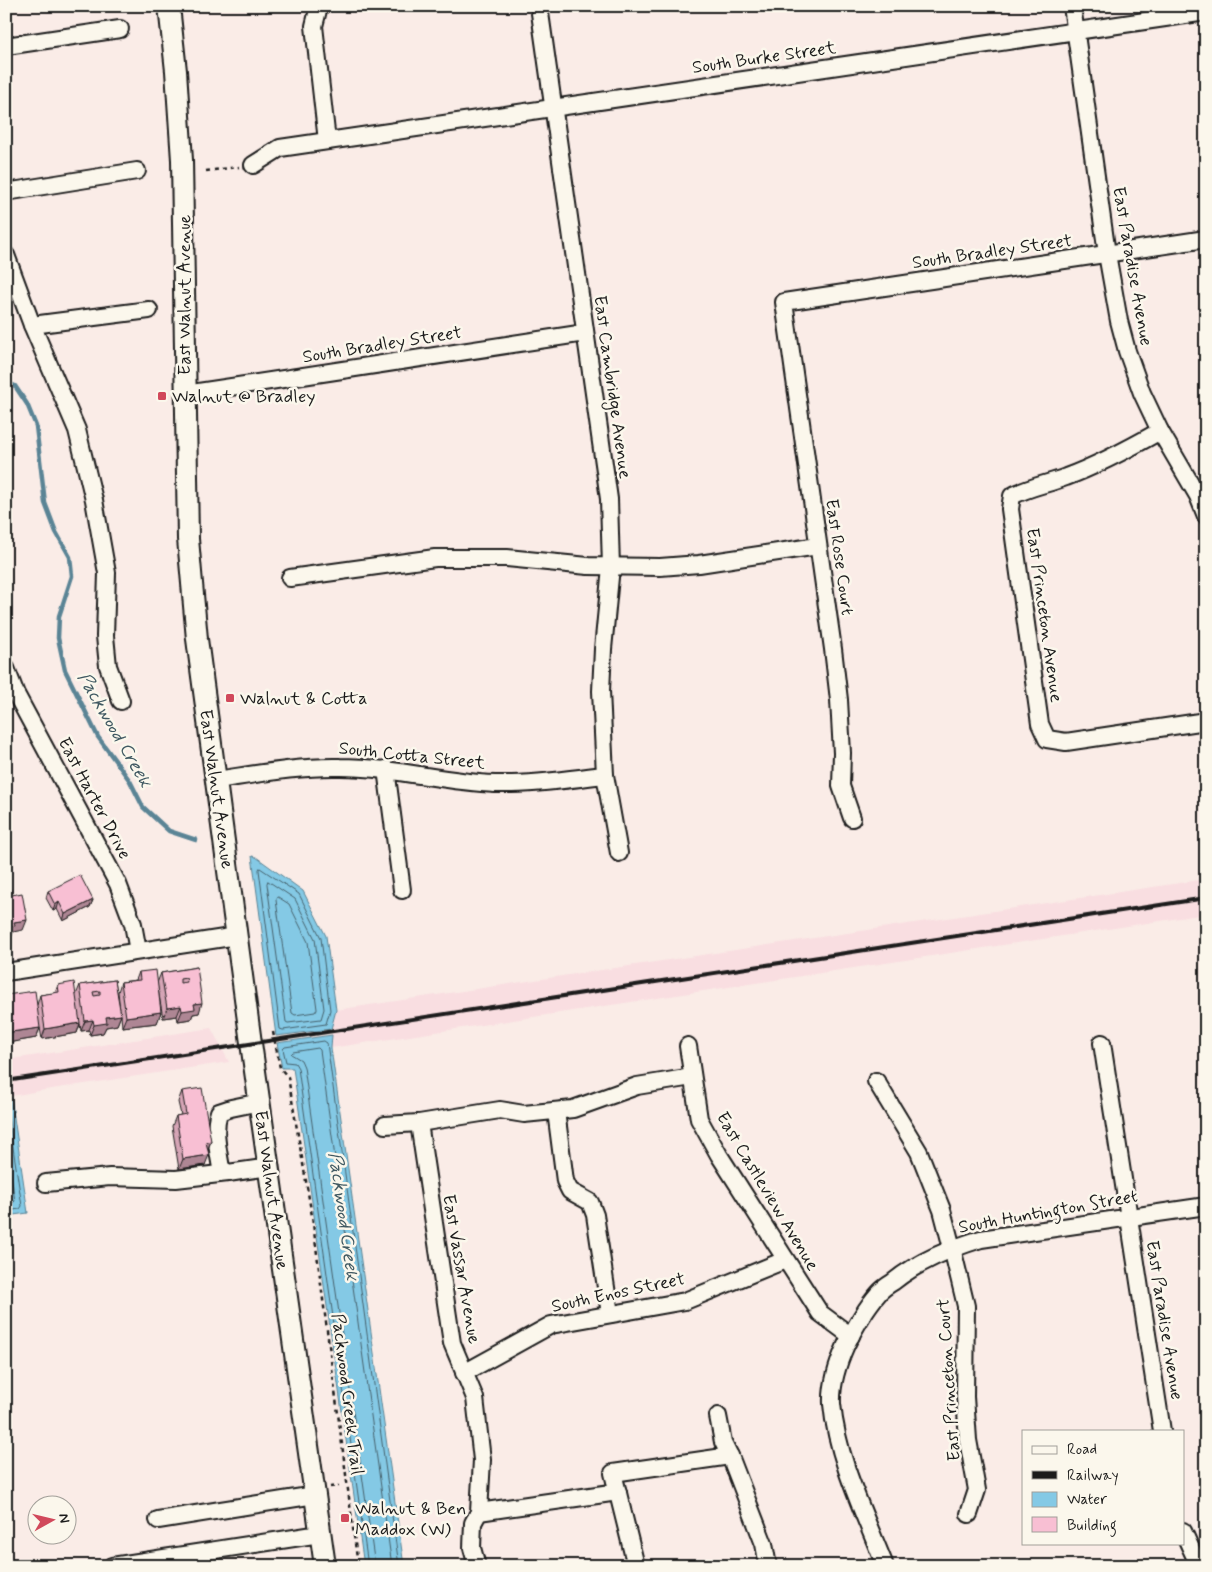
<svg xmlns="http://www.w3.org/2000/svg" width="1212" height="1572" viewBox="0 0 1212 1572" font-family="Mynerve,sans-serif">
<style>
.built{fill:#f9dee1}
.water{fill:#84c9e5;stroke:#5a8495}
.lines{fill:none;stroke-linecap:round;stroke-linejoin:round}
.shore{stroke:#46616c;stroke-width:1}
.stream{stroke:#5a8495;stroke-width:4.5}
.minor-casing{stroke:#1c1c1c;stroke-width:20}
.major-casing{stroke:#1c1c1c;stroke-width:24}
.path{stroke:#1c1c1c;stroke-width:2.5;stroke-dasharray:4 4;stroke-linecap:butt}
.minor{stroke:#fbf7ec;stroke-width:16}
.major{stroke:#fbf7ec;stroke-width:20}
.rail{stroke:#1c1c1c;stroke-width:4}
.wall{fill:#d5a4b5;stroke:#1c1c1c}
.shaded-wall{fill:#ae8694;stroke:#1c1c1c}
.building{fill:#f8bfd3;stroke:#1c1c1c;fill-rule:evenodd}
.poi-dot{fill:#d1495b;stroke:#fbf7ec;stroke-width:2}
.labels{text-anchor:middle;stroke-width:5;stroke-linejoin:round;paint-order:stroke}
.street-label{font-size:18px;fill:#1c1c1c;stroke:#fbf7ec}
.poi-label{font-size:18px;fill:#1c1c1c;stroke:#fbf7ec;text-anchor:start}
.water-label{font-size:19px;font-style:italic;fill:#405962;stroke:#fbf7ec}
</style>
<rect width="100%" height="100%" fill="#faece7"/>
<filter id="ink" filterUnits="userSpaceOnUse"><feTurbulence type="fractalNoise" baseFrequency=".02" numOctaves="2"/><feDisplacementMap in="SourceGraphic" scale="10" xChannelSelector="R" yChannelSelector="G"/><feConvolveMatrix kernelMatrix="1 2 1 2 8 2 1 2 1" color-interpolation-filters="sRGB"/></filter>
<g filter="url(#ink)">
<g class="built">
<path d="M1206,879V914L331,1048V1029L336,1010Z"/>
<path d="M211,1028L229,1062L45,1090L6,1097V1060Z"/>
</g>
<g class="water">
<path d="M252,856L256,857L303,891L326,936L336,1010L331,1029L276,1036Z"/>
<path d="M332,1035L331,1048L404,1566H364L293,1068H282L277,1043Z"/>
<path d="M6,1097H11L28,1213L6,1216Z"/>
</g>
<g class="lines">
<g class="shore">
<path d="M260,868L299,894L321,938L330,1010L326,1024L283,1030L280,1029L259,870Z"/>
<path d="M268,881L295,899L315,939L324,1009L321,1019L288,1023L286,1022L267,884Z"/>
<path d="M278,897L289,904L308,942L317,1009L315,1012L295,1015L292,1013L276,900Z"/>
<path d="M6,1102L22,1206L20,1209L6,1211"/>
<path d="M6,1142L15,1201L13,1203L6,1204"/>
<path d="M368,1566L298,1068L295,1063L286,1062L283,1049L285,1047L324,1041L327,1043L399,1566"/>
<path d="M375,1566L304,1067L301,1060L291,1054L293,1052L318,1048L320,1050L392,1566"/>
</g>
<path class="stream" d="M6,382L15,386L27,404L36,426L45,503L56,532L70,557L72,576L59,616L58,638L65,670L98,737L130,781L143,807L169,831L196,840"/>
<defs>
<g id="minor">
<path d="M319,6L314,26L327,141"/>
<path d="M539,6L609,499L611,567L603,649L601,691L605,775L619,853"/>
<path d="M1072,6L1107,254L1119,321L1127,351L1142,393L1160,431L1198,496L1206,516"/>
<path d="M6,46L120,29"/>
<path d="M253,165L280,148L1206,12"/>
<path d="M6,192L137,171"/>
<path d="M6,255L32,325L77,430L94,500L107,573L105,636L108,666L121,701"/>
<path d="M32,325L149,310"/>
<path d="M185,394L585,333"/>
<path d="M1160,431C1130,448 1099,465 1066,477C1048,484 1029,487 1012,496L1010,509L1040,724L1047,739L1066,742L1206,721"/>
<path d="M290,578L435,558H507L588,566L660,567L699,564L818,546"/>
<path d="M6,668L16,694L118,884L133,924L138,951"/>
<path d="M386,769L402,890"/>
<path d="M216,780C257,774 299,766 340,767C393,767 443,782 495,784C532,785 569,779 605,775"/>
<path d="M852,818L841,786L842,753L839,700L833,649L784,302L1206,239"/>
<path d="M6,972L237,936"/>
<path d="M1102,1043L1162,1431"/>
<path d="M688,1046L699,1119L719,1155L820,1313L851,1336"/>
<path d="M876,1081L919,1152L942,1210L952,1248L966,1306L965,1397L968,1440L977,1490L969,1514"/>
<path d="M260,1102L231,1108L219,1112C213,1131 218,1149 221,1168L228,1173L269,1167"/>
<path d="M556,1111L565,1181L570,1191L590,1202L595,1215L610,1314"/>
<path d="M419,1123L452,1343L475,1398L482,1460L479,1512L473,1523L472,1548L477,1566"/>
<path d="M385,1125L419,1123L500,1110L524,1114L573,1109L637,1086L692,1077"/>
<path d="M46,1183L110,1177L176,1179L228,1173"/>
<path d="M464,1373L551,1325L685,1301L785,1260"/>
<path d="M718,1416L723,1442L730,1456L764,1544L768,1566"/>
<path d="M479,1512L618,1492"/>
<path d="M158,1520L315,1495"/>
<path d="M1183,1531L1199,1566"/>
<path d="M112,1566L320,1534"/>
<path d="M636,1566L613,1473L730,1456"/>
<path d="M885,1566C865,1515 837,1459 832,1404C831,1384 838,1363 846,1345C855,1327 865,1309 878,1294C882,1289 888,1285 893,1282C919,1261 949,1249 981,1239L1206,1206"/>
</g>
<path id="major" d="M169,6L176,71L182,160L188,539L197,639L251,1043L325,1566"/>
</defs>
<use href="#minor" class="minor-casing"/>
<use href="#major" class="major-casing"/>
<g class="path">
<path d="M206,171L239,167"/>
<path d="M273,1032L280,1068L288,1077L312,1216L358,1566"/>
<path d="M330,1487L339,1486"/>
</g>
<use href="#minor" class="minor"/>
<use href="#major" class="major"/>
<path class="rail" d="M6,1081L1206,898"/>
</g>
<g class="wall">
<path d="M48,891L93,900L90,907L63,921L57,909L53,911L46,898Z"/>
<path d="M197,967L199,1013L193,1014L191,1019L178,1021L177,1016L163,1018L157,983L161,973Z"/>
<path d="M139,972L161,1012L157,1023L122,1027L121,1015L117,1025L106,1027L103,1033L90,1035L89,1030L81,1031L80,1024L77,1033L42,1039L40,1028L36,1038L7,1043L6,1036V995L37,1005L40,995L55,993L58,985L76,995L80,985L115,980L120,1011L118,992L121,982L136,980Z"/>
<path d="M182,1091L211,1141L208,1149L205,1165L179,1169L172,1126L176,1116L181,1115L178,1102Z"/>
</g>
<g class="shaded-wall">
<path d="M93,900L90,907L63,921L65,914Z"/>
<path d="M59,902L57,909L53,911L55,905Z"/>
<path d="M27,920L23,930L13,932L12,936L6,937V928L14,922Z"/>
<path d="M202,1003L199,1013L193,1014L191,1019L178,1021L182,1011L194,1004Z"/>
<path d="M181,1006L177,1016L163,1018L167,1008Z"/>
<path d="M161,1012L157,1023L122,1027L126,1017Z"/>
<path d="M121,1015L117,1025L106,1027L103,1033L90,1035L94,1025L106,1017Z"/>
<path d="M93,1020L89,1030L81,1031L85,1021Z"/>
<path d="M80,1023L77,1033L42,1039L45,1029Z"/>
<path d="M40,1028L36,1038L7,1043L11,1032Z"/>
<path d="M211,1141L207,1151L206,1142Z"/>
<path d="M209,1155L205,1165L179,1169L183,1159Z"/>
</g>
<g class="building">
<path d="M80,875L93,900L65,914L59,902L55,905L48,891Z"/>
<path d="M11,889L12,895L22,893L27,920L14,922L15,926L6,928V890Z"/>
<path d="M197,967L202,1003L194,1004L195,1009L182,1011L181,1006L167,1008L161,973ZM186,978L187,982L180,983V979Z"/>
<path d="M156,970L161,1012L126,1017L121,982L140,980L139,972Z"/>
<path d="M115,980L121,1015L106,1017L107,1023L94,1025L93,1020L85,1021L80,985ZM100,991V995L94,996L93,992Z"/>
<path d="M74,982L80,1023L45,1029L40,995L59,992L58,985Z"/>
<path d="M35,991L40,1028L11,1032L6,1001V995Z"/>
<path d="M202,1088L211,1141L206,1142L209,1155L183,1159L176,1116L186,1114L182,1091Z"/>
</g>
</g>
<g class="poi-dot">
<rect x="157" y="391" width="10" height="10" rx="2.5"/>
<rect x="225" y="693" width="10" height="10" rx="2.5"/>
<rect x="340" y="1513" width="10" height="10" rx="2.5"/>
</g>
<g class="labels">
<g class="street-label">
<text transform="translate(764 57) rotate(-8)" y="6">South Burke Street</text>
<text transform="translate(992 251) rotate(-8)" y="6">South Bradley Street</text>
<text transform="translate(1133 266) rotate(80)" y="6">East Paradise Avenue</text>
<text transform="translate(184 295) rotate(-90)" y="6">East Walnut Avenue</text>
<text transform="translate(382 344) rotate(-9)" y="6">South Bradley Street</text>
<text transform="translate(613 387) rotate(82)" y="6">East Cambridge Avenue</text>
<text transform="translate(840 557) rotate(82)" y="6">East Rose Court</text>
<text transform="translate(1045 615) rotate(82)" y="6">East Princeton Avenue</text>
<text transform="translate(412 755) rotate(6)" y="6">South Cotta Street</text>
<text transform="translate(217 789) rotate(82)" y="6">East Walnut Avenue</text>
<text transform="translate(95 798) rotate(62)" y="6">East Harter Drive</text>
<text transform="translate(272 1190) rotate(82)" y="6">East Walnut Avenue</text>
<text transform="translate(768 1191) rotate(59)" y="6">East Castleview Avenue</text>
<text transform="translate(1048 1211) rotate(-10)" y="6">South Huntington Street</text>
<text transform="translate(462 1269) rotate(80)" y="6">East Vassar Avenue</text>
<text transform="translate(618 1292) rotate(-12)" y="6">South Enos Street</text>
<text transform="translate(1165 1320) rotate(81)" y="6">East Paradise Avenue</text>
<text transform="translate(948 1380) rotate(-94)" y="6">East Princeton Court</text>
<text transform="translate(348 1394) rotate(83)" y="6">Packwood Creek Trail</text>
</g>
<g class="poi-label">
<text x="172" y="402">Walnut @ Bradley</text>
<text x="240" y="704">Walnut &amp; Cotta</text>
<text x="355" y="1514">Walnut &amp; Ben<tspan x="355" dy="21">Maddox (W)</tspan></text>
</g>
<g class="water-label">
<text transform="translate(116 729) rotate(60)" y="7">Packwood Creek</text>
<text transform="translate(345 1216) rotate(82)" y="7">Packwood Creek</text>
</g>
</g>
<rect width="1212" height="1572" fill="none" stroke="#fbf7ec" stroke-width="25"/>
<rect x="12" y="12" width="1187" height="1547" fill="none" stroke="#1c1c1c" stroke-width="2" filter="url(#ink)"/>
<rect x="1022" y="1430" width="162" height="115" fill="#fbf7ec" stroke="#a29f99"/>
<rect x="1032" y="1446" width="25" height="8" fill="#fbf7ec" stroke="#a29f99"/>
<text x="1067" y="1454" font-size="15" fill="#1c1c1c">Road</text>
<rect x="1032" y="1471" width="25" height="8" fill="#1c1c1c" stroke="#a29f99"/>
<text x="1067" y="1480" font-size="15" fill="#1c1c1c">Railway</text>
<rect x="1032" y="1492" width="25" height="15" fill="#84c9e5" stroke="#a29f99"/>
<text x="1067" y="1504" font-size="15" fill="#1c1c1c">Water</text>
<rect x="1032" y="1517" width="25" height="15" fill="#f8bfd3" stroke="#a29f99"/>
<text x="1067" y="1530" font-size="15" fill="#1c1c1c">Building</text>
<g transform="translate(52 1520) rotate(82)"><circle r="24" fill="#fbf7ec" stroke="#a29f99"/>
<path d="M0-4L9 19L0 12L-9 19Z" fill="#d1495b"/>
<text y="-8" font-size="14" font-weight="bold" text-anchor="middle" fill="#1c1c1c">N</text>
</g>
</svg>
